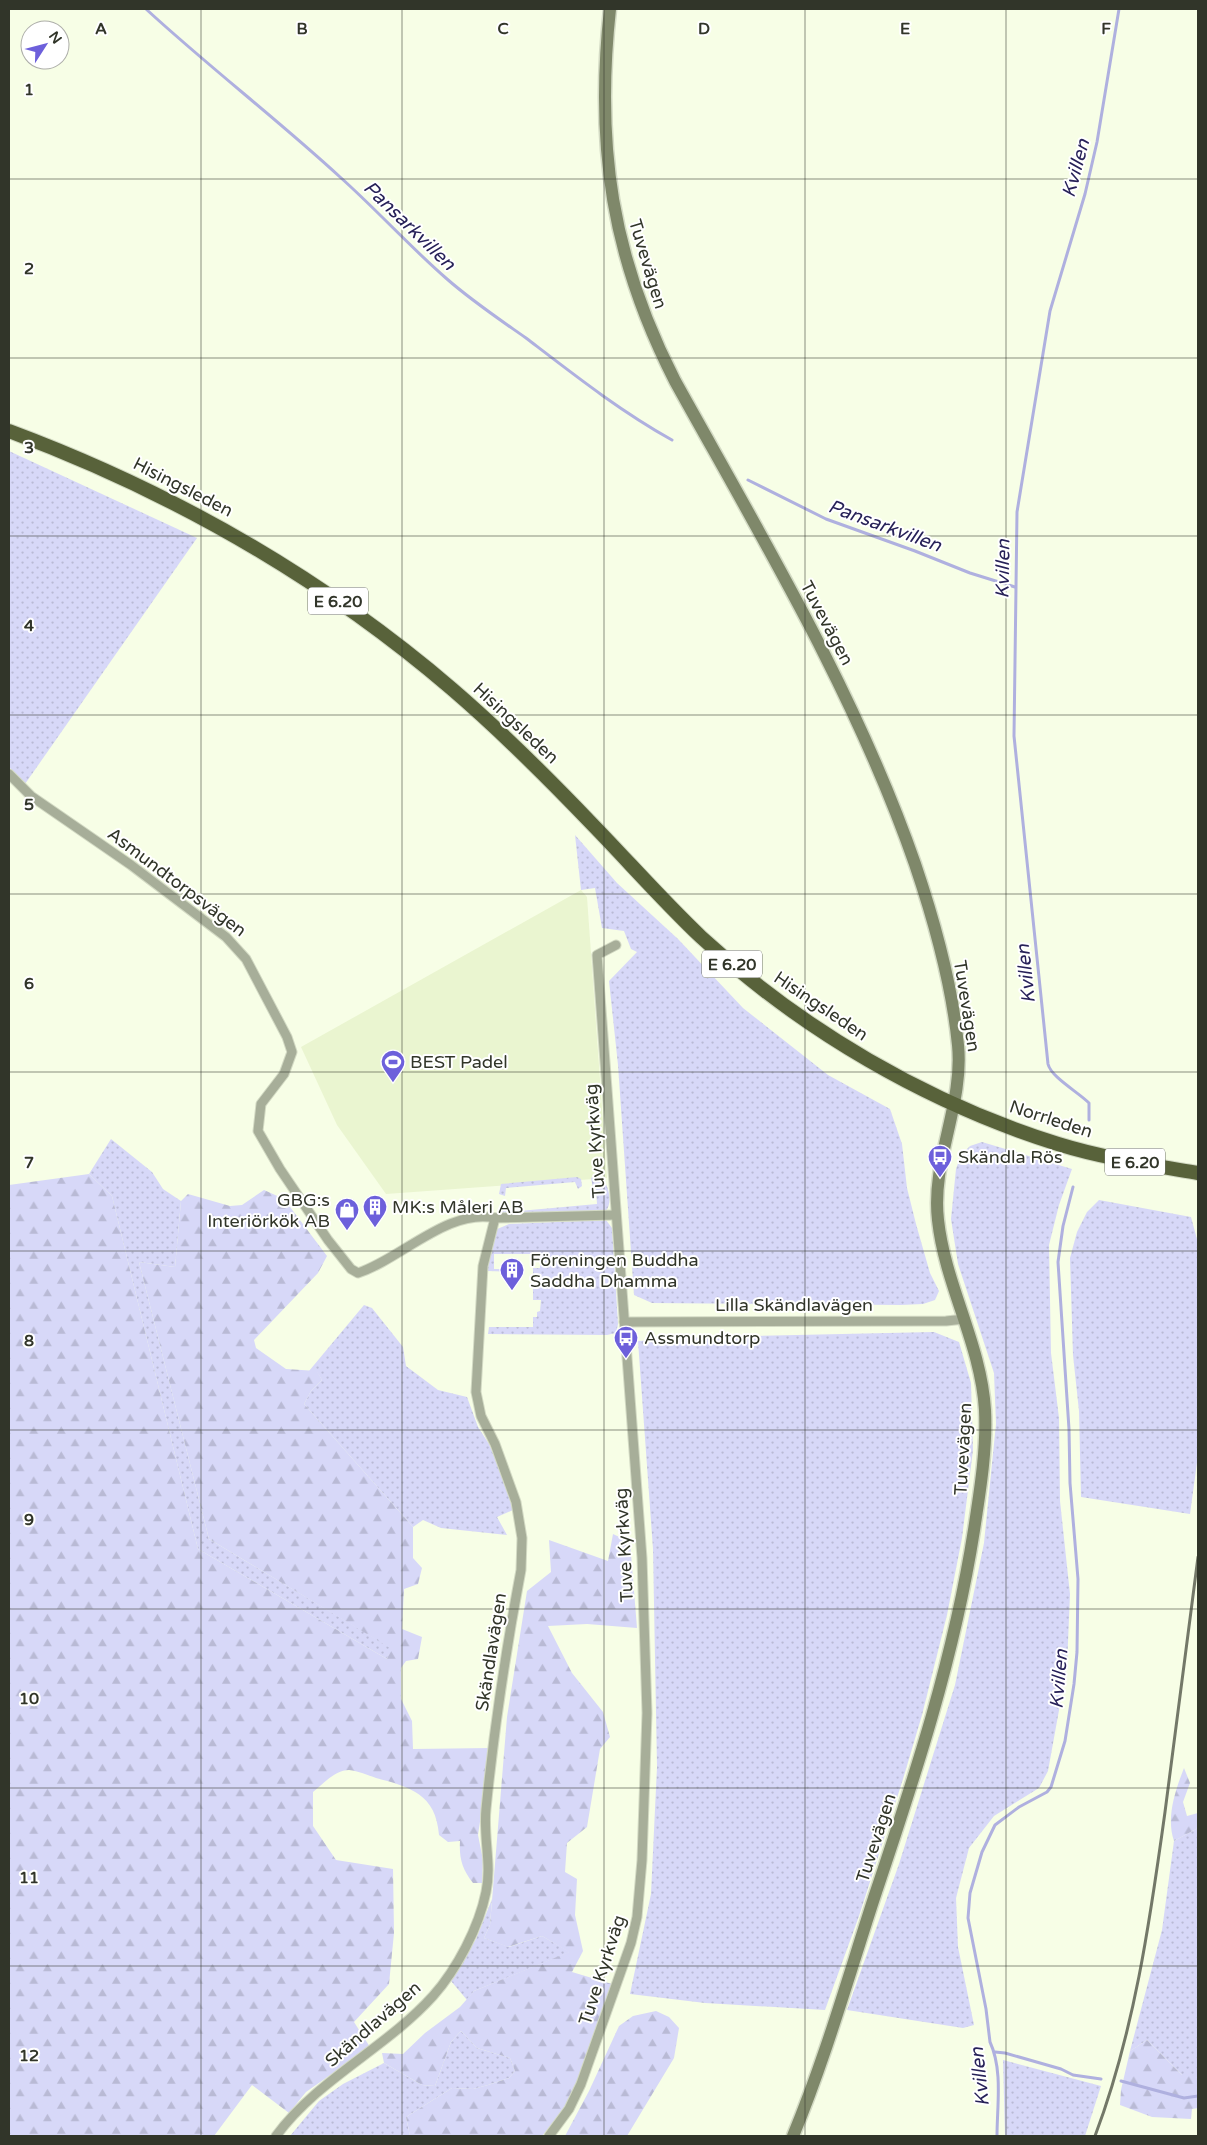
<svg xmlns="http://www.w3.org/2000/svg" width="1207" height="2145" viewBox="0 0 1207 2145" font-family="'Varela Round',sans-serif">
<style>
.built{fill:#eaf5d0}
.grass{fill:url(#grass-dots)}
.forest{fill:url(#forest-firs)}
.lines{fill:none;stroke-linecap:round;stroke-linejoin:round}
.stream{stroke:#afb0df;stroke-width:3}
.minor-casing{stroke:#d3dac4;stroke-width:11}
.secondary-casing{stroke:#d3dac4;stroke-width:15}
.trunk-casing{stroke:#d3dac4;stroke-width:16}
.minor{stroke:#a7ae99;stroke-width:9}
.secondary{stroke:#7f886a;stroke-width:12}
.trunk{stroke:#58623a;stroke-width:14}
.rail{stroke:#737868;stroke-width:3}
.grid{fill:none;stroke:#313529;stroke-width:1;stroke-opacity:0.55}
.labels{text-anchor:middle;stroke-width:4;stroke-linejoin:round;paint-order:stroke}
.shield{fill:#fff;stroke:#6f7269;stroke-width:1}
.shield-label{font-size:16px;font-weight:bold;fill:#313529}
.street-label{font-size:18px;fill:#313529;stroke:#fff}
.poi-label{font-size:18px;fill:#313529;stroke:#fff;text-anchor:start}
.water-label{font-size:19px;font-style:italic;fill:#272158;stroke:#fff}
.grid-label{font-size:16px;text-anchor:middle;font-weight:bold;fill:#313529;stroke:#fff;stroke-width:4;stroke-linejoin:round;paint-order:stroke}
</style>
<defs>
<pattern id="grass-dots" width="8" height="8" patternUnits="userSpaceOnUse" patternTransform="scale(1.25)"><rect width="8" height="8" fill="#d7d8f8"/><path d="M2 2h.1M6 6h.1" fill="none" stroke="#b9bad5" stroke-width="1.8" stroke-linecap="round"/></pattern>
<pattern id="forest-firs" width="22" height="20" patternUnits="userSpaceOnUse" patternTransform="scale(1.25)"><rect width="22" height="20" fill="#d7d8f8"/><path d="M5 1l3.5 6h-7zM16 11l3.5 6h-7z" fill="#b9bad5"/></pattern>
</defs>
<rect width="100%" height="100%" fill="#f7fee6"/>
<path class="built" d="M581,890L587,897L607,1178L386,1194L337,1125L301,1047Z"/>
<g class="grass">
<path d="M9,451L197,538L25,784L9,767Z"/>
<path d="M575,835L617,883L678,939L743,1008L828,1075L890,1109L902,1144L907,1188L916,1224L930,1273L939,1291L935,1300L923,1304L901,1305L652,1303L634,1295L618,1065L609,981L637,952L631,949L624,931L602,928L595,888L581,890Z"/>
<path d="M111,1139L152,1172L163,1189L181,1201L175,1267L139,1262L209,1539L391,1648L387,1659L198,1549L112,1196L89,1174Z"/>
<path d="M982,1142L1072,1169L1059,1205L1049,1245L1051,1353L1059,1418L1060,1501L1070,1594L1067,1666L1048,1771L1039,1788L994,1816L969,1848L956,1898L958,1947L974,2025L963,2028L847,2010L899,1864L955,1685L984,1543L996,1424L994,1373L958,1264L951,1219L956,1169L961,1155L970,1146Z"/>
<path d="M597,1175L601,1176C608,1184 614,1203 605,1212L501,1213V1208L506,1205L507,1212L597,1204L596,1189L593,1188L591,1178Z"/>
<path d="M577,1177L581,1179L582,1186L578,1189L575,1182L506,1188L505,1196L499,1194L501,1184Z"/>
<path d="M1099,1200L1191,1217L1198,1243V1455L1190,1514L1081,1497L1079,1411L1073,1355L1070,1258L1077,1232L1087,1212Z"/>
<path d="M606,1220L612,1228L618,1324L616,1333L607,1335L488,1334L489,1327H533V1317H537V1312L540,1311L541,1300H533V1268H540V1254H494V1269H518V1272L488,1271L486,1268L495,1230L509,1224Z"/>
<path d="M364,1305L372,1308L403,1347L406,1366L438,1390L467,1397L478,1427L489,1444L506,1485L513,1510L497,1517L507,1535L441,1528L423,1520L413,1527L304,1404L311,1391L322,1380L317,1372L309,1371Z"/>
<path d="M934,1332L959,1342L971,1383L973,1450L962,1538L947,1615L922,1715L903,1779L859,1916L825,2010L705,2003L630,1994L651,1894L657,1767L653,1549L638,1341L708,1337Z"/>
<path d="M1198,1828V2075H1182L1147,2040L1130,2051L1162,1930L1174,1841Z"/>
<path d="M492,1899L490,1925L484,1938L509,1947L542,1936L570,1952L474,1991L467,2000L451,1981L476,1939Z"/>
<path d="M461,2031L477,2048L510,2058L515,2071L509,2078L488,2085L473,2089L452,2088L406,2117L410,2136H290L319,2101L343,2084L384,2063L422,2085L435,2086L451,2042Z"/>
<path d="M1003,2060L1101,2086L1085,2136H1005Z"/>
</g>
<g class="forest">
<path d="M89,1174L112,1196L198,1549L387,1659L390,1648L209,1539L139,1262L175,1267L181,1201L188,1194L230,1206L242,1205L264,1190L284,1199L327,1256L318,1273L254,1340L256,1348L286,1369L317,1371L322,1380L311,1391L304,1404L413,1527V1558L422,1568L418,1584L404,1589L402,1629L422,1637L418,1659L406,1661L401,1668V1699L412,1721L413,1749L491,1748L478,1835L483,1860L482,1883H473C462,1869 459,1858 460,1841L448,1842L439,1835C436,1794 410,1787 376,1778C368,1775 358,1771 349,1770C335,1770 323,1784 313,1792V1826L336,1860L393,1869L394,1933L389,1984L354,2022L370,2047L306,2092L289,2113L252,2085L214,2136H9V1185Z"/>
<path d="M613,1534L630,1542L637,1628L587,1624L548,1626L572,1673L603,1712L610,1737L600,1749L587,1827L567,1843L565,1872L577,1879L575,1915L583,1951L572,1972L612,1984L578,2083L562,2111L542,2136H410L406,2117L452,2088L473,2089L488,2085L509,2078L515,2071L510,2058L477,2048L461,2031L451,2042L435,2086L422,2085L384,2063L382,2053L403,2054L425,2033L460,2007L474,1991L569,1952L542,1936L508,1947L484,1938L490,1925L507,1717L527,1591L551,1572L549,1540L608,1561Z"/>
<path d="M1184,1768L1190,1783L1183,1802L1187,1816L1198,1813V1828L1174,1841C1166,1818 1175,1791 1184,1768Z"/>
<path d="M656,2011L669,2017L679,2028L674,2058L627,2136H565L589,2091L619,2026L633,2016Z"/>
<path d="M1147,2040L1182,2075H1198V2108L1192,2109L1191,2119L1152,2117L1120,2105L1121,2090L1130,2051Z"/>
</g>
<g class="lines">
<g class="stream">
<path d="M146,9C209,67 277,119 340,177C377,210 410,247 447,279C472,301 499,319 526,338C573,374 620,411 672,440"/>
<path d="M748,480L826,519L915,551L970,573L1015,587"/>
<path d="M1089,1120V1103C1078,1092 1051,1077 1048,1064L1014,736L1017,512L1050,311L1085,194L1097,142L1119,9"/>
<path d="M995,2052L1005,2053L1061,2069L1073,2075L1101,2079"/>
<path d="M1121,2081L1184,2098L1198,2096"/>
<path d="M997,2136C997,2106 1003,2070 990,2042L986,2009L968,1918L970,1893L982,1852L995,1825L1019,1807L1047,1792L1051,1787L1065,1741L1074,1684L1077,1652L1078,1579L1070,1483L1069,1429L1058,1262L1063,1226L1073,1187"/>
</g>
<defs>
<g id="minor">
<path d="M9,774L31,796L131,865L226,937L246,959L287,1037L292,1052L284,1074L261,1104L258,1131L280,1169L328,1240L351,1269L358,1273C401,1259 448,1208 495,1218"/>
<path d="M624,1322L946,1321L965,1319"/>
<path d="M276,2136C318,2079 386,2048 433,1996C457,1969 479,1927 486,1892C492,1865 483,1837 486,1809C494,1729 506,1649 521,1570L522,1538L516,1502L495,1444L481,1416L476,1392L483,1266L495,1218L615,1215"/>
<path d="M549,2136L569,2109L581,2084L631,1943L637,1917L642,1860L647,1713L642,1558L597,955L616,945"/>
</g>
<path id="secondary" d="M610,9C595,146 612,258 675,381C762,538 856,694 915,864C935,923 952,984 958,1045C964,1104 931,1161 938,1220C945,1285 981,1344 985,1410C987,1449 980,1491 974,1530C954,1658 915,1776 874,1898C848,1978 825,2059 793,2136"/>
<path id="trunk" d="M9,431C170,491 321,577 452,689C501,731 547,777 592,824C628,861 663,901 701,937C802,1030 927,1103 1058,1144C1103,1158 1151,1165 1198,1173"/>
</defs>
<use href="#minor" class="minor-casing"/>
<use href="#secondary" class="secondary-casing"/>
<use href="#trunk" class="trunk-casing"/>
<use href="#minor" class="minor"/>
<use href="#secondary" class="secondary"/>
<use href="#trunk" class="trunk"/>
<path class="rail" d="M1095,2136C1134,2033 1150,1921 1165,1812C1176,1727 1187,1642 1198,1557"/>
</g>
<path class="grid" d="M201,9V2136M402,9V2136M604,9V2136M805,9V2136M1006,9V2136M9,179H1198M9,358H1198M9,536H1198M9,715H1198M9,894H1198M9,1072H1198M9,1251H1198M9,1430H1198M9,1609H1198M9,1788H1198M9,1966H1198"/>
<defs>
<symbol id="stadium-pin" viewBox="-11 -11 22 30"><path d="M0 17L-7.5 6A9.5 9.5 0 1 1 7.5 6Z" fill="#6d60db" stroke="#fff"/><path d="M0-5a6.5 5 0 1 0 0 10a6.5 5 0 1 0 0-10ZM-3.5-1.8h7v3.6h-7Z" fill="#fff"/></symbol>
<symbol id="bus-pin" viewBox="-11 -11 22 30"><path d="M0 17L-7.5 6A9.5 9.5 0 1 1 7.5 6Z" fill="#6d60db" stroke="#fff"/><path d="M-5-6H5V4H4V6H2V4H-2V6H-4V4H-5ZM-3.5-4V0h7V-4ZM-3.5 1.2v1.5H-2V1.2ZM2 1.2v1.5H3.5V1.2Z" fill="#fff"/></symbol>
<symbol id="building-pin" viewBox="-11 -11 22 30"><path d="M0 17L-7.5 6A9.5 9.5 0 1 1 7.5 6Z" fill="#6d60db" stroke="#fff"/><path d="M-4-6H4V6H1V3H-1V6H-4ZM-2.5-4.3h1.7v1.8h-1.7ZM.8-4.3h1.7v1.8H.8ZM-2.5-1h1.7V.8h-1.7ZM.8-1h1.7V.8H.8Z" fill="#fff"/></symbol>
<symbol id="shop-pin" viewBox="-11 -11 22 30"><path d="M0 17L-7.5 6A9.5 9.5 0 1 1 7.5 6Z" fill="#6d60db" stroke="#fff"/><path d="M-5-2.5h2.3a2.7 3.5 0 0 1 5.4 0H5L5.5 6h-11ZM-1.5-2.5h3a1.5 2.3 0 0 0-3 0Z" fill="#fff"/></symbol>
</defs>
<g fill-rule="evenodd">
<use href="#stadium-pin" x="379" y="1048" width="28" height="38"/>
<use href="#bus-pin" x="926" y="1143" width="28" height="38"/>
<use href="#building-pin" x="361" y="1193" width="28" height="38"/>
<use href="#shop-pin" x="333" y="1196" width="28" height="38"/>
<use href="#building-pin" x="498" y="1256" width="28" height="38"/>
<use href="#bus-pin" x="612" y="1324" width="28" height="38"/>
</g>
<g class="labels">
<g class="shield">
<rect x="308" y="587.5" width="60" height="27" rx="4"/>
<rect x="702" y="950.5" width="60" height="27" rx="4"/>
<rect x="1105" y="1148.5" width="60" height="27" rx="4"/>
</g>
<g class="shield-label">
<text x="338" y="607">E 6.20</text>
<text x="732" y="970">E 6.20</text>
<text x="1135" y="1168">E 6.20</text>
</g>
<g class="street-label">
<text transform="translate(648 264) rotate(73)" y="6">Tuvevägen</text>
<text transform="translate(183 487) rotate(27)" y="6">Hisingsleden</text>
<text transform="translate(827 623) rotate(62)" y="6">Tuvevägen</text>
<text transform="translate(516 723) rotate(43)" y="6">Hisingsleden</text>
<text transform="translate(177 882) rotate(37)" y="6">Asmundtorpsvägen</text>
<text transform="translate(821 1006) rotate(34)" y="6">Hisingsleden</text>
<text transform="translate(967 1006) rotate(81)" y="6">Tuvevägen</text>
<text transform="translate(1051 1119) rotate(18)" y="6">Norrleden</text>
<text transform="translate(595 1141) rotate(-94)" y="6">Tuve Kyrkväg</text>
<text x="794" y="1311">Lilla Skändlavägen</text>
<text transform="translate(963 1449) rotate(-87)" y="6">Tuvevägen</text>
<text transform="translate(624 1545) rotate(-93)" y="6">Tuve Kyrkväg</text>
<text transform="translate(491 1652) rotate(-81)" y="6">Skändlavägen</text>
<text transform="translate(876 1838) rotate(-72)" y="6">Tuvevägen</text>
<text transform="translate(602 1970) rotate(-72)" y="6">Tuve Kyrkväg</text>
<text transform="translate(373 2024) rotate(-41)" y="6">Skändlavägen</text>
</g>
<g class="poi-label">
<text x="410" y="1068">BEST Padel</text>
<text x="958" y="1163">Skändla Rös</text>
<text x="330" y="1206" text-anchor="end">GBG:s<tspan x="330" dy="21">Interiörkök AB</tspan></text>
<text x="392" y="1213">MK:s Måleri AB</text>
<text x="530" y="1266">Föreningen Buddha<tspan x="530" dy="21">Saddha Dhamma</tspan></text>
<text x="644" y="1344">Assmundtorp</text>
</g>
<g class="water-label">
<text transform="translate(1075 168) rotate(-75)" y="7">Kvillen</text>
<text transform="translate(410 225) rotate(44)" y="7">Pansarkvillen</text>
<text transform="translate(885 525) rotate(20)" y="7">Pansarkvillen</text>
<text transform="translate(1002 569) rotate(-89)" y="7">Kvillen</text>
<text transform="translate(1025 974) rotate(-96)" y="7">Kvillen</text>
<text transform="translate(1058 1679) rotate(-85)" y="7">Kvillen</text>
<text transform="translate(979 2077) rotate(-96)" y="7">Kvillen</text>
</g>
</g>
<g class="grid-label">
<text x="101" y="34">A</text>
<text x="302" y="34">B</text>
<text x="503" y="34">C</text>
<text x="704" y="34">D</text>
<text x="905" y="34">E</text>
<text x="1106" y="34">F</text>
<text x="29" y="95">1</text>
<text x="29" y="274">2</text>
<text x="29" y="453">3</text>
<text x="29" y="631">4</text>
<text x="29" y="810">5</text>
<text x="29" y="989">6</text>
<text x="29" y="1168">7</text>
<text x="29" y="1346">8</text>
<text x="29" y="1525">9</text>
<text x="29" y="1704">10</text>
<text x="29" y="1883">11</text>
<text x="29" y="2061">12</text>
</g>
<rect width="1207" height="2145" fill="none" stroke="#313529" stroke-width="20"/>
<g transform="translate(45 45) rotate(54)"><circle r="24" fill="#ffffff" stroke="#adaea9"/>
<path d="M0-4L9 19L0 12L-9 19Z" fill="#6d60db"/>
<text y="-8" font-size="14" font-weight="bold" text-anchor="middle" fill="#313529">N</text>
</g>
</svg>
